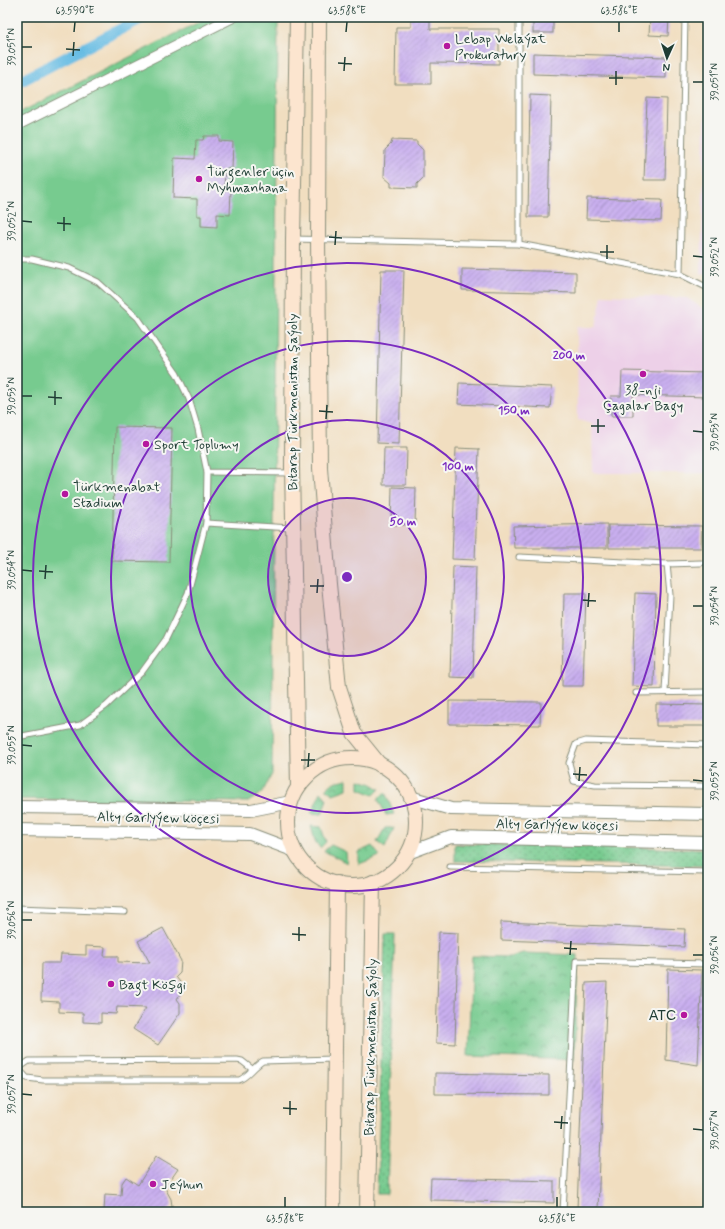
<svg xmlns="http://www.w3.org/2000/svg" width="725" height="1229" viewBox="0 0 725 1229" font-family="Mynerve,sans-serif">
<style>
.built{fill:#edd0e8}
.grass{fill:url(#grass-dots);stroke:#4b8462}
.park{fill:url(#park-crowns);stroke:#4b8462}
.pitch{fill:#77cb8f;stroke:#4b8462}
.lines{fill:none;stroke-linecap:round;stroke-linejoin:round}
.canal{stroke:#66bce3;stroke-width:11}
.building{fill:url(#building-hatch)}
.service-casing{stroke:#888e7a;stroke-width:7}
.minor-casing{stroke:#888e7a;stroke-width:12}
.tertiary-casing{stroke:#888e7a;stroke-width:14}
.secondary-casing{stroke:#888e7a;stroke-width:16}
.service{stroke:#fff;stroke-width:5}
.minor{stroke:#fff;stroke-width:10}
.tertiary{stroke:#fff;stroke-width:12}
.secondary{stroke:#fce5cf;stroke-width:14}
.ticks{fill:none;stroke:#1f3d34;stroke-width:1.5}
.ring{fill:none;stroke:#7b2cbf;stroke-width:2}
.poi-dot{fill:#b5179e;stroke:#f6f6f2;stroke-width:1.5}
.labels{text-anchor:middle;stroke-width:4;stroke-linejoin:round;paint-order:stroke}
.poi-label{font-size:14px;fill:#1f3d34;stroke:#f6f6f2;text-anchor:start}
.street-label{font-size:14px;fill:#1f3d34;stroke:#f6f6f2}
.centre{fill:#7b2cbf;stroke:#f6f6f2;stroke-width:2}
.ring-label{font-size:12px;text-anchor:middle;font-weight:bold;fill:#7b2cbf;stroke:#f6f6f2;stroke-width:4;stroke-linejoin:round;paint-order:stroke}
.neatline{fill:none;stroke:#1f3d34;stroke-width:1.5}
.ticks-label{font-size:10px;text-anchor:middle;fill:#1f3d34}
</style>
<defs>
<pattern id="grass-dots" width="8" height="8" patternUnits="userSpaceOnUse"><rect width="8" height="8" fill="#77cb8f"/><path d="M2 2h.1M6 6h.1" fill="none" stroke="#61a676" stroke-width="1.8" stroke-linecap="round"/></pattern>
<pattern id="park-crowns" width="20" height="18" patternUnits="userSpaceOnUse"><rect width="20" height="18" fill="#77cb8f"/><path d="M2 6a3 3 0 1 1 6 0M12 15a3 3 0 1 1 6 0" fill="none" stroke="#61a676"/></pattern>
<pattern id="building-hatch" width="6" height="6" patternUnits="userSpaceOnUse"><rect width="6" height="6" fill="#c9afef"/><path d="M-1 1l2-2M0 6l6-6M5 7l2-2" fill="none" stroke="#a390c2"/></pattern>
</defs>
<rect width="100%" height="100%" fill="#f6f6f2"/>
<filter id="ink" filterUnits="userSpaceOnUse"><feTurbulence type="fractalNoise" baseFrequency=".025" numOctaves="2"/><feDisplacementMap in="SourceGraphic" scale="8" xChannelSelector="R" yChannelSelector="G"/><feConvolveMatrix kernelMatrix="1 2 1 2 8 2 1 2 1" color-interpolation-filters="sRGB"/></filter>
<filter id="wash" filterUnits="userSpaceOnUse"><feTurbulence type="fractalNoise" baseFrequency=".012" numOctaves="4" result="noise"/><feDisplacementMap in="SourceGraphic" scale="16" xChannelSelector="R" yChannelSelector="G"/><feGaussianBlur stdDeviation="0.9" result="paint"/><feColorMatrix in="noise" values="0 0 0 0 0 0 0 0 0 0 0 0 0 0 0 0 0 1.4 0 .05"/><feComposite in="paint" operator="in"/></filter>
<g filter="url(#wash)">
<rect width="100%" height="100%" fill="#f1dec0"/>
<g class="built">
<path d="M707,59H708V274H701Z"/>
<path d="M602,295L687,298L708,312V473H593L592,424L578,420L577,327H596Z"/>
</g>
<g class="grass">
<path d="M455,844L708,849V866L455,861Z"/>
<path d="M385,934H395L387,1194H377Z"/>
</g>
<g class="park">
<path d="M347,779V789L333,794L326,789L334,782Z"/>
<path d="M359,780L370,783L380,789L374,795L359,789Z"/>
<path d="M321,792L327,799L322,814L311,813Z"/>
<path d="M385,792L394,814L386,815L378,799Z"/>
<path d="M311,826L321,827L326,842L320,848L315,841Z"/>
<path d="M385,828H394L385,848L377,842Z"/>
<path d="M331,845L346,852L347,863L324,851Z"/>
<path d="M372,846L380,856L359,864V852Z"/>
<path d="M523,953L578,955L574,1060L468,1056L472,956L510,957Z"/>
</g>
<path class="pitch" d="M209,17H278L272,774L262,793L248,802L17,799V114Z"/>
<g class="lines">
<path class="canal" d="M17,83L144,17"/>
</g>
<g id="blocks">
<g class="building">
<path d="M411,17H430V29H499V64L431,63V84H395L396,27H411Z"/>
<rect x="533" y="17" width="20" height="16"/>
<path d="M650,17H669L668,36L649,35Z"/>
<path d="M533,53L666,57V78L533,74Z"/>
<path d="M530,95L551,96L548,217H528Z"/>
<path d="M647,98L667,99L665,180H644Z"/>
<path d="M204,136H219V141L233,142L232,169H225L224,190H231L230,215L217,214V227L201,226V216H197V199L173,198L174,158L195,159L196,140H203Z"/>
<path d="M392,140L417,141V144L423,150V178L417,184V188L391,187V183L384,177L385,150L391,144Z"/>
<path d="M587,198L662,200L661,221L586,219Z"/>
<path d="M462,269L576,272V293L462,290Z"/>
<path d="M381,270H404L399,444L377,443Z"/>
<path d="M622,371L708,373V397L633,395V416H611V396H621Z"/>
<path d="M459,383L552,387L550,408L458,404Z"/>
<path d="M115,427L172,428L169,562L112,561Z"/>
<path d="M384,448H407L406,485H383Z"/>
<path d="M456,448L479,449L475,560L452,559Z"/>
<path d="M392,487L416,488L415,525H391Z"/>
<path d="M607,524V548H514L513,526Z"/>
<path d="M608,525L702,526L701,548H609Z"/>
<path d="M453,566L476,567L473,678L450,677Z"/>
<path d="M564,593H586L583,686H562Z"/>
<path d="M635,593L656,594L654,687L632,686Z"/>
<path d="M449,701L541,702L540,725L449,724Z"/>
<path d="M656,704L708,705V726H656Z"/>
<path d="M501,922L685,929L684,947L501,940Z"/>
<path d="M163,928L181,961L180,973L176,977L180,982L181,992L177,999L180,1003V1013L158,1045L133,1029L146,1008L117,1007L116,1014L101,1013V1023L83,1022V1013L59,1012V1002L41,1001L42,963H60L61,954L86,955V946L105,947L104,956H118V962L150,963L138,941Z"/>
<path d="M439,932L458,933L455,1044L436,1043Z"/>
<path d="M668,969L702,970L698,1065L666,1060Z"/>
<path d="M607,982L598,1211L577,1209L586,983Z"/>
<path d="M435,1073L549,1075V1095L435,1094Z"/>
<path d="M156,1156L178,1169L165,1188L171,1199L172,1206L166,1212H104L105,1194L121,1195L122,1183L126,1177L138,1185Z"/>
<path d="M431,1178L554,1181V1203L430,1200Z"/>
</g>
</g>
</g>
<g filter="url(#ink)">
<use href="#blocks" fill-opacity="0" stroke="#888e7a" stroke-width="1"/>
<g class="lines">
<defs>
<g id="service">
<path d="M293,239L519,244L680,274L708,288"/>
<path d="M519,244V17"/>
<path d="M17,259H32L69,268L98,282L138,318L177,374L189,399L198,429L207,472L291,473"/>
<path d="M680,274L685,17"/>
<path d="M206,523L207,472"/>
<path d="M519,557L667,564L701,563"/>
<path d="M665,692L670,595L667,564"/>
<path d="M636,693L708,692"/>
<path d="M17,737L80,725L106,706L142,672L166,639L188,593L206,523L292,528"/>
<path d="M708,745L586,741L576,744L569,763L574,781L595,785L708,786"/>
<path d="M450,867L708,872"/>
<path d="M17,908L125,912"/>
<path d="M17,1067L27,1078L43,1080H239C248,1077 254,1066 263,1061L334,1059"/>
<path d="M19,1068L29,1061L237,1060L242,1061L252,1069"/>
<path d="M563,1212L576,961L708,964"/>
</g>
<g id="minor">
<path d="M17,125L233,17"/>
<path d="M707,1212L708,1187"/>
</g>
<g id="tertiary">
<path d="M410,797L451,809L708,814"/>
<path d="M17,807L251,810L291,802"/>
<path d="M17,830L250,834L295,851"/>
<path d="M408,853L451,837L708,843"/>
</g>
<g id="secondary">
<path d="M297,17L293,239L292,467L298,787"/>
<path d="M319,17L318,239L320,468L329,584L339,687L354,733L380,765"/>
<circle cx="352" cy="822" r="64"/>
<path d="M333,1212L337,883"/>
<path d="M367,1212L373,882"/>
</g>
</defs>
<use href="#service" class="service-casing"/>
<use href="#minor" class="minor-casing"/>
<use href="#tertiary" class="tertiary-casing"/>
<use href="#secondary" class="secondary-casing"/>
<use href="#service" class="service"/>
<use href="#minor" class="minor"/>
<use href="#tertiary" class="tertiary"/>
<use href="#secondary" class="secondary"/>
</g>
</g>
<path class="ticks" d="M74,32L75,22M346,32L347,22M619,32V22M22,47H32M66,49L80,50M73,56L74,42M338,63L352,64M344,71L345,57M609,78H623M693,82H703M616,85V71M22,221L32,222M57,223L71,224M64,231V217M329,237L342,238M335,245L336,231M600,252H614M693,256L703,257M607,259V245M22,396H32M48,397L62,398M55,405V391M319,411L333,412M326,419L327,405M591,426H605M693,431L703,432M598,433V419M22,570L32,571M39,571L53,572M45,579L46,565M310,586H324M317,593L318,579M582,600L596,601M693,606H703M588,607L589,593M22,745L32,746M301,760H315M308,767L309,753M573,774L587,775M693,780L703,781M579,781L580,767M22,920H32M292,934L306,935M299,941V927M564,948L577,949M570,955L571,941M693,955H703M22,1094L32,1095M283,1108L297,1109M290,1115V1101M554,1122L568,1123M561,1129L562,1116M693,1129L703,1130M285,1207V1197M557,1207V1197"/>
<circle cx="347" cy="577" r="79" fill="#7b2cbf" fill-opacity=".12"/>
<g class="ring">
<circle cx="347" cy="577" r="79"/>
<circle cx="347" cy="577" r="157"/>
<circle cx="347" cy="577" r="236"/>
<circle cx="347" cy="577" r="314"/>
</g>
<g class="poi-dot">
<circle cx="447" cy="46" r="4"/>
<circle cx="199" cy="179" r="4"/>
<circle cx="643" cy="374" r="4"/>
<circle cx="146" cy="444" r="4"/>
<circle cx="65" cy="494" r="4"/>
<circle cx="111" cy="984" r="4"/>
<circle cx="684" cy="1015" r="4"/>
<circle cx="153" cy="1184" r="4"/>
</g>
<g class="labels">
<g class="poi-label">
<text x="455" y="43">Lebap Welaýat<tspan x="455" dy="16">Prokuratury</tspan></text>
<text x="207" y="176">Türgenler üçin<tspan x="207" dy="16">Myhmanhana</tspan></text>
<text x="643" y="394" text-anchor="middle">38-nji<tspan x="643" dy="16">Çagalar Bagy</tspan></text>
<text x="154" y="449">Sport Toplumy</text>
<text x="73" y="491">Türkmenabat<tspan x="73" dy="16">Stadium</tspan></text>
<text x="119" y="989">Bagt Köşgi</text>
<text x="676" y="1020" text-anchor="end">АТС</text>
<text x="161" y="1189">Jeýhun</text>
</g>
<g class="street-label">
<text transform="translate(292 402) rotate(-90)" y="5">Bitarap Türkmenistan şaýoly</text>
<text transform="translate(158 817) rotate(1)" y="5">Alty Garlyýew köçesi</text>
<text transform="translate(557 824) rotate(1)" y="5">Alty Garlyýew köçesi</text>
<text transform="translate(370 1047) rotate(-89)" y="5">Bitarap Türkmenistan şaýoly</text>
</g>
</g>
<circle cx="347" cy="577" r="6" class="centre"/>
<g class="ring-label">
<text x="569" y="359">200 m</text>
<text x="514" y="414">150 m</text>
<text x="458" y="470">100 m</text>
<text x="403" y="525">50 m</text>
</g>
<rect width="725" height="1229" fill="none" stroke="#f6f6f2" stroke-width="44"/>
<g transform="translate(667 58) rotate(183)" stroke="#f6f6f2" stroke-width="3" paint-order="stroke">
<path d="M0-3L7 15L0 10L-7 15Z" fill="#1f3d34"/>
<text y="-6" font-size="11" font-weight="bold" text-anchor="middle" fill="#1f3d34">N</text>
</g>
<rect x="22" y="22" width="681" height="1185" class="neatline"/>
<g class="ticks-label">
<text x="75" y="14">63.590°E</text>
<text x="347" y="14">63.588°E</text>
<text x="619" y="14">63.586°E</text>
<text transform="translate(11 47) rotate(-90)" y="4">39.051°N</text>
<text transform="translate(714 82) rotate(-90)" y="4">39.051°N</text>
<text transform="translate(11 221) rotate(-90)" y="4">39.052°N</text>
<text transform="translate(714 257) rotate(-90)" y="4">39.052°N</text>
<text transform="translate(11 396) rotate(-90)" y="4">39.053°N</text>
<text transform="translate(714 432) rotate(-90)" y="4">39.053°N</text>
<text transform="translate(11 570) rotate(-90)" y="4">39.054°N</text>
<text transform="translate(714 606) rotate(-90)" y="4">39.054°N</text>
<text transform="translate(11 745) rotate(-90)" y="4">39.055°N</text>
<text transform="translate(714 781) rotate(-90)" y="4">39.055°N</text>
<text transform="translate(11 920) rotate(-90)" y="4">39.056°N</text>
<text transform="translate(714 955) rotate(-90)" y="4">39.056°N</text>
<text transform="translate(11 1094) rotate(-90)" y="4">39.057°N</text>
<text transform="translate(714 1130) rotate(-90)" y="4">39.057°N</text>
<text x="285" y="1222">63.588°E</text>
<text x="557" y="1222">63.586°E</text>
</g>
</svg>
